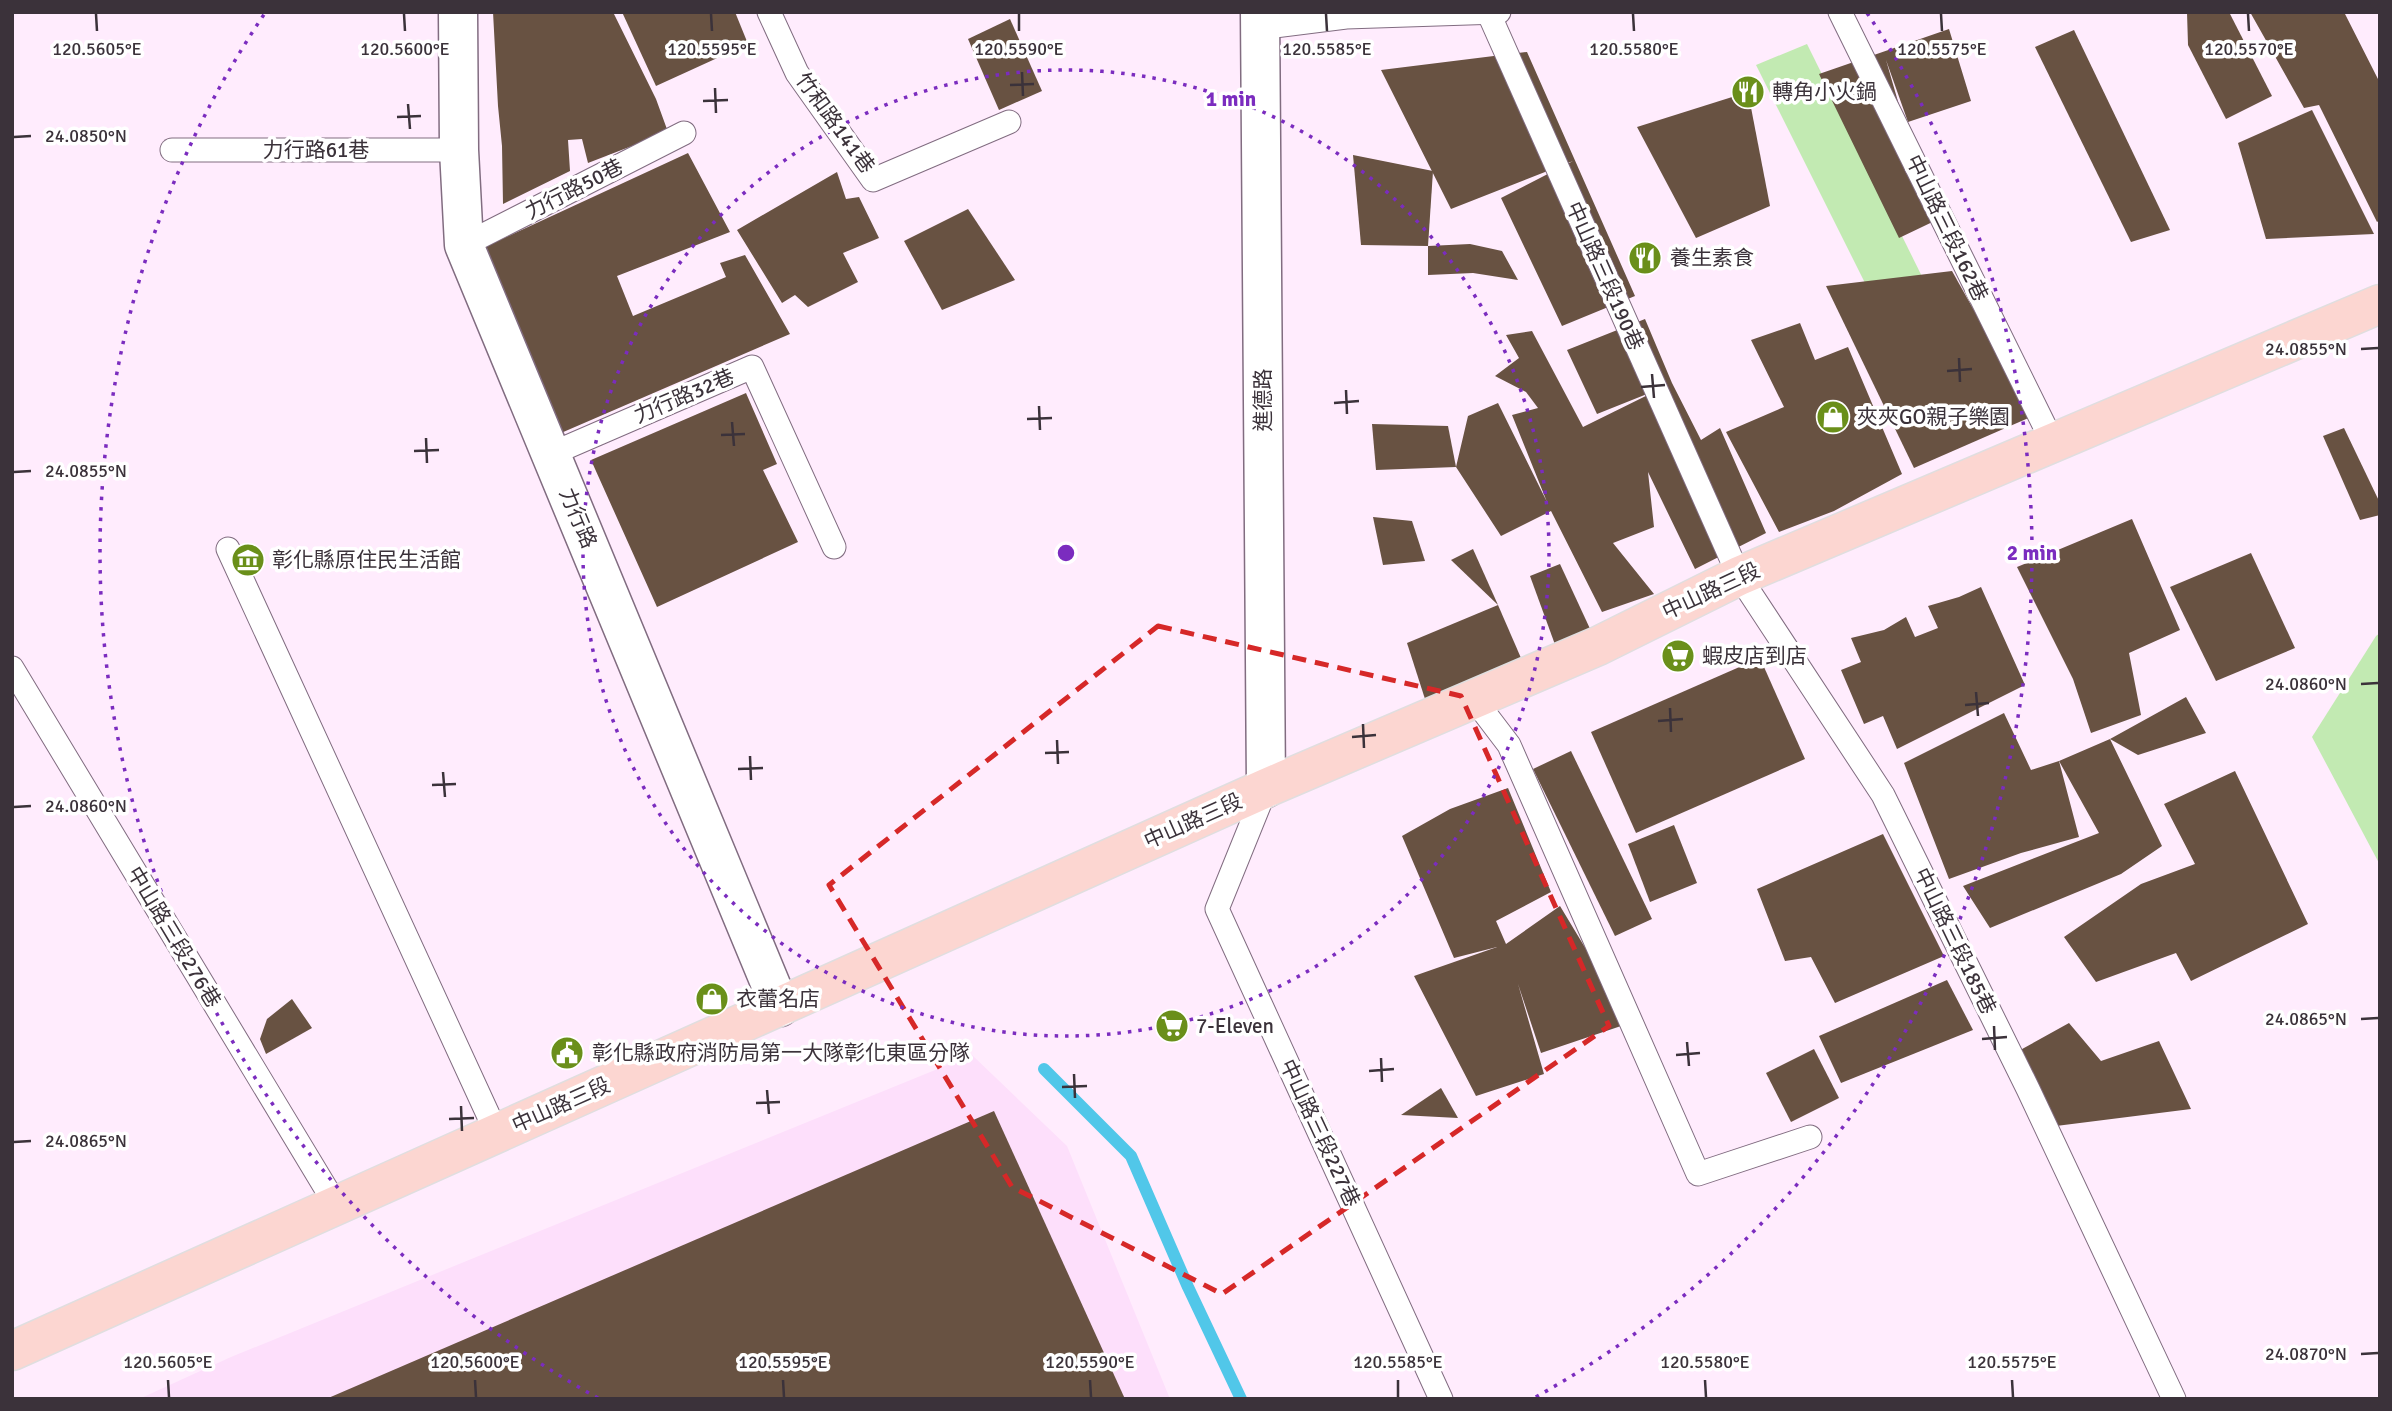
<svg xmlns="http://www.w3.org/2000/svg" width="2392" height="1411" viewBox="0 0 2392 1411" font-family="Signika,'Noto Sans TC',sans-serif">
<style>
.built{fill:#fddffb}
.green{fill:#c2eab2}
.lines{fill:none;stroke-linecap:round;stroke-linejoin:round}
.stream{stroke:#51c7e9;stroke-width:12}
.building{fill:#685242}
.service-casing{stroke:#816c80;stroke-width:25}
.minor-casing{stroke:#816c80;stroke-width:41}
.primary-casing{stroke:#e0dedf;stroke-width:41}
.service{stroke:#fff;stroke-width:23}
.minor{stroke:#fff;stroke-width:38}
.primary{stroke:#fcd6d1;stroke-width:38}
.marked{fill:none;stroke:#d62828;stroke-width:5;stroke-dasharray:14 9;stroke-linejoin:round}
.ticks{fill:none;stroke:#3b323a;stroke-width:2.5}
.ring{fill:none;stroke:#7b2cbf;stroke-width:3.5;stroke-dasharray:3.5 7}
.labels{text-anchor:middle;stroke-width:7;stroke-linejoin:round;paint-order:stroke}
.poi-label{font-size:21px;fill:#3b323a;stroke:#fff;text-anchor:start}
.street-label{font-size:21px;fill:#3b323a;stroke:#fff}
.ticks-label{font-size:18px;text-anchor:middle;fill:#3b323a;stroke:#fff;stroke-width:7;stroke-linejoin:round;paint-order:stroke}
.centre{fill:#7b2cbf;stroke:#fff;stroke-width:3.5}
.ring-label{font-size:21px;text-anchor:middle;font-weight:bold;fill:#7b2cbf;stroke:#fff;stroke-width:7;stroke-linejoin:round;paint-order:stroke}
</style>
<rect width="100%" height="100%" fill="#ffecfd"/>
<path class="built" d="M972,1055L1067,1146L1170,1399H139L231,1357Z"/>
<g class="green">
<path d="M1807,44L1991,416L1943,439L1756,65Z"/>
<path d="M2380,633V865L2312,737L2376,636Z"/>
</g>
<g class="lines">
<path class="stream" d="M1044,1069L1131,1156L1188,1287L1241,1399"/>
</g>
<g class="building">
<path d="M493,12H613L656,99L668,132L588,163L582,139L568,140L570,171L503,204L502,146L498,106Z"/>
<path d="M622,12H735L748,44L656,86Z"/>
<path d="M2187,12H2229L2272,96L2226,119L2188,45Z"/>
<path d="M2250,12H2344L2380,83V220L2377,222L2319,105L2304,108Z"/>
<path d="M1010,19L1042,91L999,110L968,39Z"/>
<path d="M1949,29L1971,101L1908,122L1886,60L1912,150L1945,216L1899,238L1819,74Z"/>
<path d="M2074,30L2170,230L2131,242L2035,47Z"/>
<path d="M1527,52L1635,296L1562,326L1501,198L1573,161L1451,209L1381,70Z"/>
<path d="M1748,92L1770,206L1696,238L1637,127Z"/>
<path d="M2312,110L2374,234L2266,239L2238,143Z"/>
<path d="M688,153L730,232L617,276L633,316L726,277L720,263L745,255L790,334L561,433L476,251Z"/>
<path d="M1353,155L1433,171L1428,246L1361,245Z"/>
<path d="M837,172L846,199L859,197L879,238L843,253L858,282L808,307L795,295L782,303L737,230Z"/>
<path d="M968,209L1015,280L942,310L904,241Z"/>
<path d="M1470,244L1502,251L1518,280L1473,273L1428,275V246Z"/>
<path d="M1952,271L2033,416L1914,468L1826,286Z"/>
<path d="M1645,319L1672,383L1701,440L1720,428L1766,533L1695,569L1648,472L1654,527L1613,543L1654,594L1602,612L1551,511L1501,536L1456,467L1468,416L1498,403L1547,502L1512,415L1538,408L1526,392L1495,376L1519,358L1506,335L1532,331L1583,427L1662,388L1597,414L1567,350Z"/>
<path d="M1800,323L1815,360L1848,347L1902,474L1834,511L1779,532L1726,432L1784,407L1751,340Z"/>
<path d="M746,393L777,464L763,470L798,542L657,607L591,460Z"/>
<path d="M1372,424L1448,426L1456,467L1376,470Z"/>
<path d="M2344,428L2380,503V515L2360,520L2323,436Z"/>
<path d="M1373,517L1412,521L1425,561L1383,565Z"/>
<path d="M2132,519L2180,630L2129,653L2141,715L2091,733L2073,679L2017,567Z"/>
<path d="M1473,549L1498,605L1451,560Z"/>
<path d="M2251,553L2295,648L2216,681L2170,587Z"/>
<path d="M1560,564L1598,646L1561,661L1530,576Z"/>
<path d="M1981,587L2025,685L1897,749L1883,716L1864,724L1841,670L1861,662L1851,638L1884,630L1906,617L1915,637L1938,628L1928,606L1959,597Z"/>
<path d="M1498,605L1521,658L1425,699L1407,643Z"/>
<path d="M1760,658L1805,759L1636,833L1591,732Z"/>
<path d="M2186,697L2206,733L2138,755L2110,739L2162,846L2121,874L1990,928L1963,886L2099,833L2059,761L2110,739Z"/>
<path d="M2004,713L2031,770L2059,761L2079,837L2021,853L1949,879L1904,763Z"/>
<path d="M1571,751L1652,919L1615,936L1533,769Z"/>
<path d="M2235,771L2308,924L2191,981L2176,953L2096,982L2064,937L2141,884L2195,864L2164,804Z"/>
<path d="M1508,788L1551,892L1496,921L1506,944L1560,906L1613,994L1624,1025L1541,1053L1518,984L1544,1074L1476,1096L1414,976L1497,947L1454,958L1402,836L1450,809Z"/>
<path d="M1674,825L1697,883L1650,902L1628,844Z"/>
<path d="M1883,834L1944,956L1835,1003L1811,957L1785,961L1757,889Z"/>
<path d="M1947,980L1973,1030L1841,1083L1819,1036Z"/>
<path d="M292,999L312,1028L266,1054L260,1039L267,1019Z"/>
<path d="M2069,1023L2101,1061L2159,1041L2191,1109L2056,1126L2013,1054Z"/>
<path d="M1814,1049L1839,1098L1791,1122L1766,1073Z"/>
<path d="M1441,1088L1458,1118L1401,1115Z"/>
<path d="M994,1111L1125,1399H326Z"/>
</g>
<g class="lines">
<defs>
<g id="service">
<path d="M769,12L797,73L873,180L1009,122"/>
<path d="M1840,12L2053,443"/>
<path d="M1489,14L1739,576L1883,795L2028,1089L2174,1399"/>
<path d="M1260,28L1346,17L1499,12"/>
<path d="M172,150H459"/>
<path d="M464,245L684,133"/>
<path d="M551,454L752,367L834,547"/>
<path d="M228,549L497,1134"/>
<path d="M12,668L336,1205"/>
<path d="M1474,699L1509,745L1698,1174L1810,1137"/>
<path d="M1266,788L1217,909L1441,1399"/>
</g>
<g id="minor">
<path d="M458,12L459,150L464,245L780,1007"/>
<path d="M1260,12L1266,788"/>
</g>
<path id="primary" d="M12,1351L1266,788L1598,646L1739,576L2380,304"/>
</defs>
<use href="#service" class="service-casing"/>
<use href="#minor" class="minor-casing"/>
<use href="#primary" class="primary-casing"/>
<use href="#service" class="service"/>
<use href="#minor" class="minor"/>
<use href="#primary" class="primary"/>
</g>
<path class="marked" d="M1158,626L1461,696L1609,1026L1222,1294L1012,1187L829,885Z"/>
<path class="ticks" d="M96,14L97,31M404,14L405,31M711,14L712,31M1019,14V31M1326,14L1327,31M1633,14L1634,31M1941,14L1942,31M2248,14L2249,31M1022,72L1023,96M1010,85L1034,84M715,88L716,113M703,101L728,100M408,104L410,129M397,117L421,116M14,137L31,136M2361,349L2378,348M1959,358L1960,382M1947,371L1972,369M1652,374L1654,398M1641,387L1665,385M1346,390L1347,414M1334,403L1359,401M1039,406L1040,430M1027,419L1052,418M732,422L734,446M721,435L745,434M426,438L427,463M414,451L439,450M14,472L31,471M2361,684L2378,683M1976,692L1978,716M1965,705L1989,703M1670,708L1671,732M1658,721L1683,719M1363,724L1364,748M1352,737L1376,735M1057,740L1058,764M1045,753L1069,752M750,756L751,780M738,769L763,768M443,772L445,797M432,785L456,784M14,807L31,806M2361,1019L2378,1018M1994,1026L1995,1050M1982,1039L2007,1037M1687,1042L1689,1066M1676,1055L1700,1053M1381,1058L1382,1082M1369,1071L1394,1069M1074,1074L1075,1098M1062,1087L1087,1086M767,1090L769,1114M756,1103L780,1102M461,1106L462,1131M449,1119L474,1118M14,1142L31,1141M2361,1354L2378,1353M168,1380L169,1397M475,1380L476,1397M783,1380L784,1397M1090,1380L1091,1397M1398,1380V1397M1705,1380L1706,1397M2012,1380L2013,1397"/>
<g class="ring">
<circle cx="1066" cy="553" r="483"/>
<path d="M598 1398A966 966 0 0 1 265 13M1867 13A966 966 0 0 1 1534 1398"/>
</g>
<defs>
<symbol id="restaurant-disc" viewBox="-11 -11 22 22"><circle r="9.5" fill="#6a8f1a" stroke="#fff"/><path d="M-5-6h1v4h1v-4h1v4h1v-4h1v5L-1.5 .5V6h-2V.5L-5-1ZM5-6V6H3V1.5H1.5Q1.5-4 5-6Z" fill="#fff"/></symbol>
<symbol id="shop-disc" viewBox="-11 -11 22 22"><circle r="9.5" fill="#6a8f1a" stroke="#fff"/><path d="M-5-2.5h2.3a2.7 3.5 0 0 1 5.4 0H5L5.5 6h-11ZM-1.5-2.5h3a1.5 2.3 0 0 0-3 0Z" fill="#fff"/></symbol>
<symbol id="museum-disc" viewBox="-11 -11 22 22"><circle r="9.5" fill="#6a8f1a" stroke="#fff"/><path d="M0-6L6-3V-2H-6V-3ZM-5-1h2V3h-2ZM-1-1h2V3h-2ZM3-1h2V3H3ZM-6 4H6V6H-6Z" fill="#fff"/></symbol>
<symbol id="supermarket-disc" viewBox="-11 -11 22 22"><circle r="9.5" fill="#6a8f1a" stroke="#fff"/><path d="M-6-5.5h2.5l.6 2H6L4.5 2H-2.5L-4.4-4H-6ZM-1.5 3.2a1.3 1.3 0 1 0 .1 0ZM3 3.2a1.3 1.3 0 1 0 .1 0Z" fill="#fff"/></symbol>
<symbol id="civic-disc" viewBox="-11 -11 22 22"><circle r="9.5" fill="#6a8f1a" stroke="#fff"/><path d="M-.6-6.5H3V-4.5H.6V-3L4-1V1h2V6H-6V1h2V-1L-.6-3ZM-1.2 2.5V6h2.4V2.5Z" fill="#fff"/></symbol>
</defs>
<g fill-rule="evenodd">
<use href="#restaurant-disc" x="1729" y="73" width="38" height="38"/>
<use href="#restaurant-disc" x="1626" y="239" width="38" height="38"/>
<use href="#shop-disc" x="1814" y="398" width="38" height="38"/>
<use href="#museum-disc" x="229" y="541" width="38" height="38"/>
<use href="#supermarket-disc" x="1659" y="637" width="38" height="38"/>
<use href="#shop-disc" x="693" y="980" width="38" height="38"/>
<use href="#supermarket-disc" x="1153" y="1007" width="38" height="38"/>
<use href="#civic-disc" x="548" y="1034" width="38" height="38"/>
</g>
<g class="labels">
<g class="poi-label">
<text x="1772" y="99">轉角小火鍋</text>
<text x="1670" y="265">養生素食</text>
<text x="1857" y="424">夾夾GO親子樂園</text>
<text x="272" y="567">彰化縣原住民生活館</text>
<text x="1702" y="663">蝦皮店到店</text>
<text x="736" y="1006">衣蕾名店</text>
<text x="1196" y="1033">7-Eleven</text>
<text x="592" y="1060">彰化縣政府消防局第一大隊彰化東區分隊</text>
</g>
<g class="street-label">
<text transform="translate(835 123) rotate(54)" y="7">竹和路141巷</text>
<text x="316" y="157">力行路61巷</text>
<text transform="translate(574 189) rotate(-27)" y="7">力行路50巷</text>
<text transform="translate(1947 228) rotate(64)" y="7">中山路三段162巷</text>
<text transform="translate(1605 276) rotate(66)" y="7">中山路三段190巷</text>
<text transform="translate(684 396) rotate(-23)" y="7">力行路32巷</text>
<text transform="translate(1263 400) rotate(-90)" y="7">進德路</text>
<text transform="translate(578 518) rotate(67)" y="7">力行路</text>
<text transform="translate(1711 591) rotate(-25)" y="7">中山路三段</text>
<text transform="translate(1193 821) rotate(-24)" y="7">中山路三段</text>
<text transform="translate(174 937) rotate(59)" y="7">中山路三段276巷</text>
<text transform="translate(1955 941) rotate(64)" y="7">中山路三段185巷</text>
<text transform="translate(561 1105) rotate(-24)" y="7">中山路三段</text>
<text transform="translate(1320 1133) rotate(65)" y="7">中山路三段227巷</text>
</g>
</g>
<g class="ticks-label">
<text x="97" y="55">120.5605°E</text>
<text x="405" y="55">120.5600°E</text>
<text x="712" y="55">120.5595°E</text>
<text x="1019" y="55">120.5590°E</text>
<text x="1327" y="55">120.5585°E</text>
<text x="1634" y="55">120.5580°E</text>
<text x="1942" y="55">120.5575°E</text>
<text x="2249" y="55">120.5570°E</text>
<text x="86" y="142">24.0850°N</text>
<text x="2306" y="355">24.0855°N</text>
<text x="86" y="477">24.0855°N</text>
<text x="2306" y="690">24.0860°N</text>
<text x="86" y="812">24.0860°N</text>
<text x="2306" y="1025">24.0865°N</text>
<text x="86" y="1147">24.0865°N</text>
<text x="2306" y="1360">24.0870°N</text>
<text x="168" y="1368">120.5605°E</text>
<text x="475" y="1368">120.5600°E</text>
<text x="783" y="1368">120.5595°E</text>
<text x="1090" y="1368">120.5590°E</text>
<text x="1398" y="1368">120.5585°E</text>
<text x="1705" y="1368">120.5580°E</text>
<text x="2012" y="1368">120.5575°E</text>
</g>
<circle cx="1066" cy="553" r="10" class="centre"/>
<g class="ring-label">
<text x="1231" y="106">1 min</text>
<text x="2032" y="560">2 min</text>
</g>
<rect width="2392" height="1411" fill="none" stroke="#3b323a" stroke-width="28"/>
</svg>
